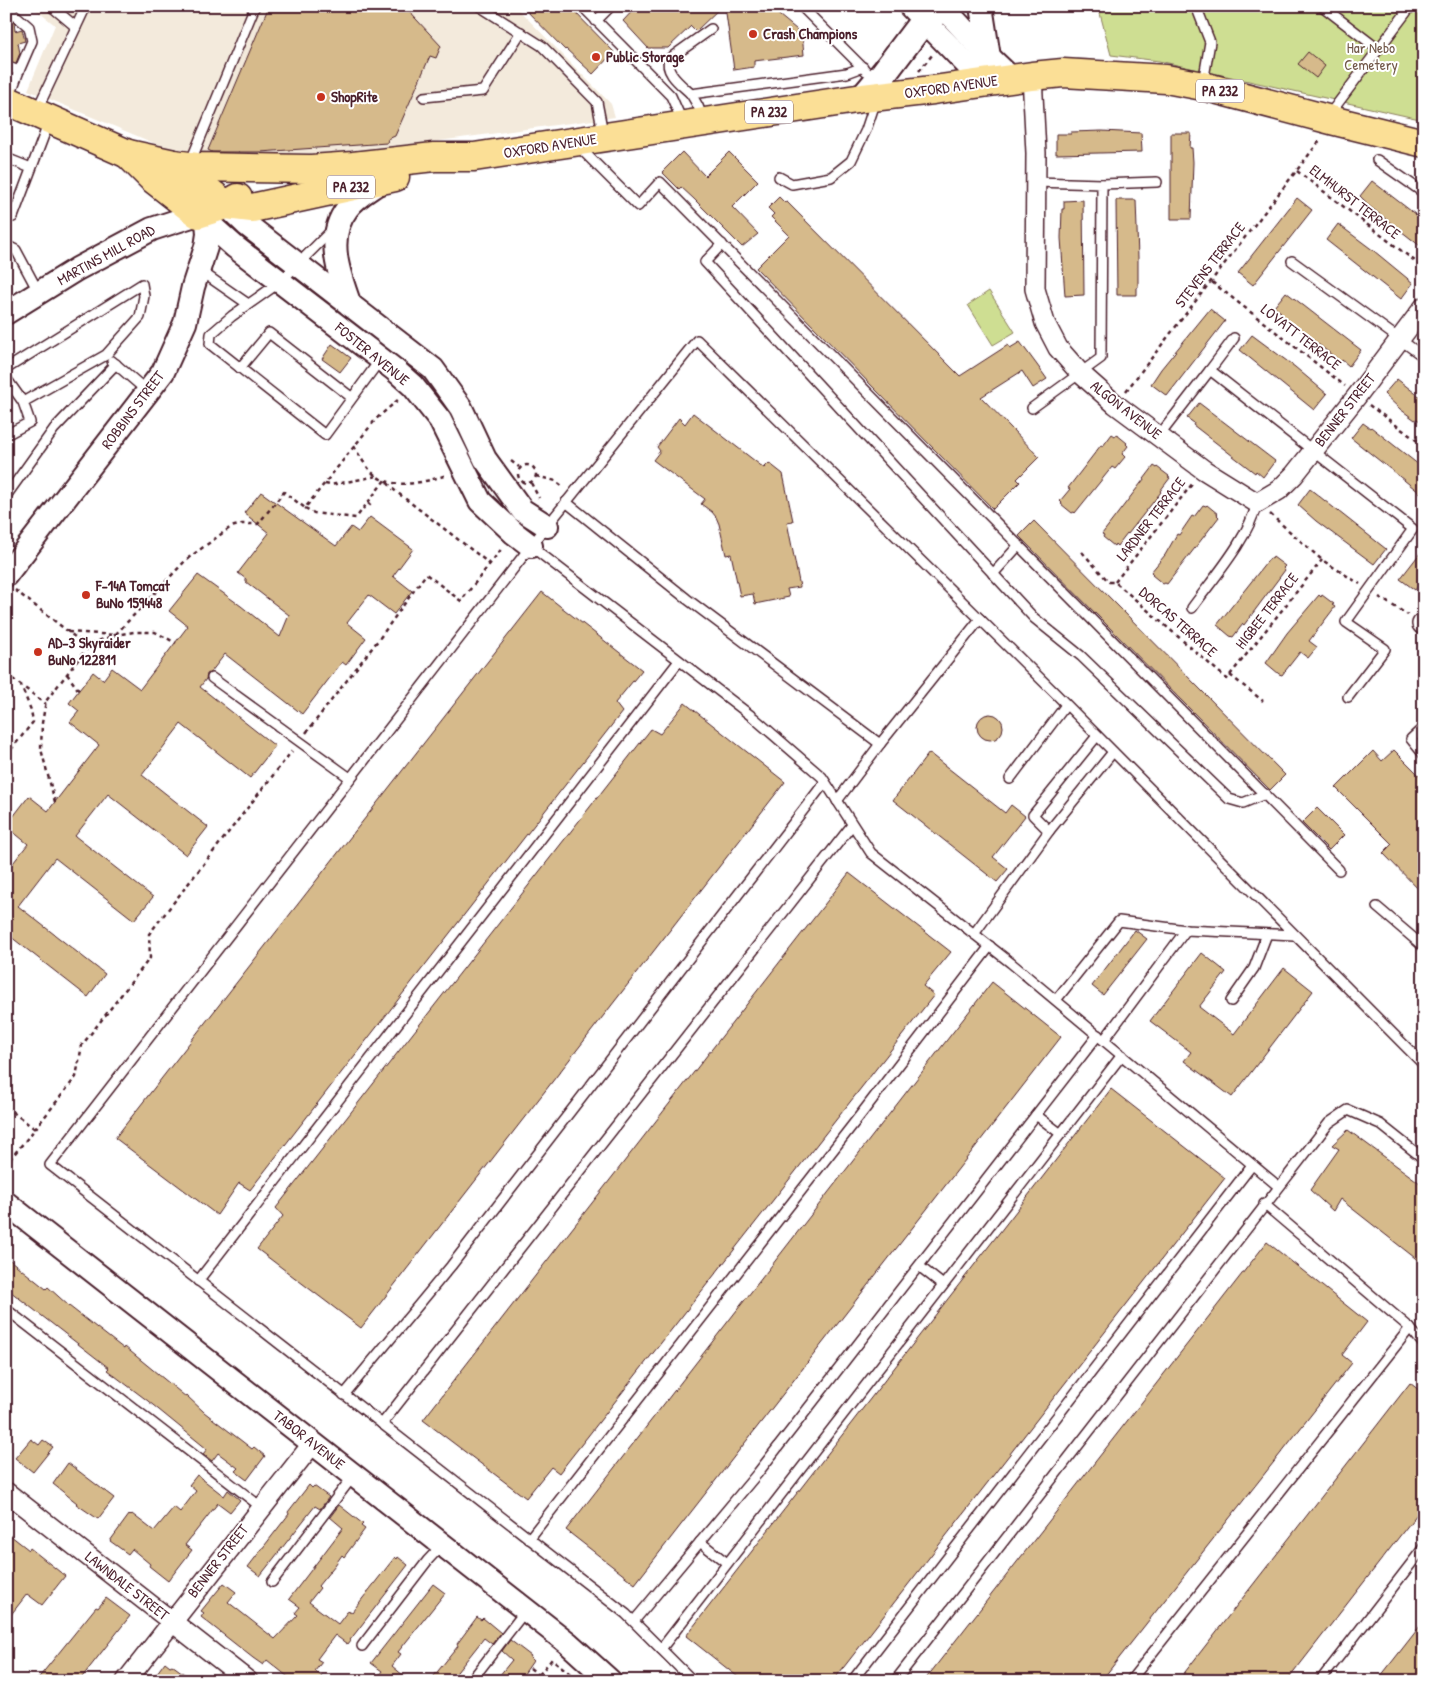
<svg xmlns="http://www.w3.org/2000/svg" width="1430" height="1687" viewBox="0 0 1430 1687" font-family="'Patrick Hand',sans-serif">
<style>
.built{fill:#f3eadc}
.green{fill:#cede92;stroke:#8c7e5e}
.building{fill:#d6ba8b;stroke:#4a1f2b}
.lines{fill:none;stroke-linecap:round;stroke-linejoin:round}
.service-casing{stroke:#4a1f2b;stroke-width:12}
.minor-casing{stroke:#4a1f2b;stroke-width:22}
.tertiary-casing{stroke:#4a1f2b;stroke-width:26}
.secondary-casing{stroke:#4a1f2b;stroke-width:30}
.primary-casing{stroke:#4a1f2b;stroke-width:31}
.path{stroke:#4a1f2b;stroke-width:2.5;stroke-dasharray:4 4;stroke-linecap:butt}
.service{stroke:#fff;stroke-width:9}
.minor{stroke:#fff;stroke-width:19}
.tertiary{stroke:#fff;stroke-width:22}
.secondary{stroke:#fff;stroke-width:26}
.primary{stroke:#fbdf96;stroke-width:28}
.poi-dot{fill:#c8321e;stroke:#fff;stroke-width:2}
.labels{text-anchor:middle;stroke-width:4;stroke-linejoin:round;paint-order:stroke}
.shield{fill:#fff;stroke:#80626b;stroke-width:1}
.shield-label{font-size:14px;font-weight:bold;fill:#4a1f2b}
.poi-label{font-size:15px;font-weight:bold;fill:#4a1f2b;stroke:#fff;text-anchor:start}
.park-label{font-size:15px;fill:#72584a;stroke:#fff}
.street-label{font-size:15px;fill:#4a1f2b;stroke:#fff}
</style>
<rect width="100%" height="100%" fill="#fff"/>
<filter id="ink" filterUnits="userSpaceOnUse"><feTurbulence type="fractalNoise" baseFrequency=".02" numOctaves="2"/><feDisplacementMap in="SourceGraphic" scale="10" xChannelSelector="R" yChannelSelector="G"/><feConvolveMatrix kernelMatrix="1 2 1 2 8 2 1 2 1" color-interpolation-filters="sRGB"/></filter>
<g filter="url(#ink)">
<path class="built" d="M31,6H515L611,104L615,117L321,157L208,158L175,152L28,90L55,25Z"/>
<g class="green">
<path d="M1098,6H1424V120L1159,61L1111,55Z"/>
<path d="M989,291L1015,332L993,345L968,305Z"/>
</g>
<g class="building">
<path d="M269,6H404L441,46L436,58L430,56L395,136L388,139L387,143L260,152H212L208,150Z"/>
<path d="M522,6H569L614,52L593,74L566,49L565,50Z"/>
<path d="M637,6H722L696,31L691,26L668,48H648L623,21Z"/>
<path d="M725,6H768L802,34L804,55L754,61V67L734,70Z"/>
<path d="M6,16L14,22L15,31L22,29L25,41L18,43L20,53L16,63L6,60Z"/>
<path d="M1308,52L1325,66L1316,78L1298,64Z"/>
<path d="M1102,131L1141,133L1142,152L1056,154V134H1071V132Z"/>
<path d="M1171,133H1191L1190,148H1192L1193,162L1191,219H1171Z"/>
<path d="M682,152L705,176L729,152L758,181L732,207L758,234L742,247L694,199L681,187L679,189L662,172Z"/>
<path d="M1372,181L1424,221V249L1365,203L1366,202L1360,196Z"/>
<path d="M779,197L785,203L787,202L960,376L1008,345L1010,348L1020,342L1037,365L1047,379L1033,388L1022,371L981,397L1039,457L1017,479L1020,482L993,509L756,268L789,235L771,217L774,214L768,208Z"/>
<path d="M1297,198L1312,210L1253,285L1238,273Z"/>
<path d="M1083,200L1084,295L1065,296L1061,238L1062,209H1064V201Z"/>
<path d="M1116,200H1136L1138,258V287H1137V295H1117Z"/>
<path d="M1338,224L1374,251L1413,283L1401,299L1326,240Z"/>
<path d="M1286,292L1361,350L1349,366L1342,360L1341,362L1279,314L1281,312L1274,307Z"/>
<path d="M1210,309L1225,321L1167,396L1151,384L1161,369Z"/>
<path d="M1252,335L1295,367L1327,394L1314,410L1240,350Z"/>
<path d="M332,344L351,358L340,372L322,359Z"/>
<path d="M1397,379L1424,400V424L1417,419L1415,420L1400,409L1384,394Z"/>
<path d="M1199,403L1275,461L1263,477L1256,471L1255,473L1193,425L1194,423L1187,418Z"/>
<path d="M693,413L764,468L769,463L783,474L793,521L787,522L800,587L787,589L789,597L755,604L753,594L740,596L731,554L726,555L719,524L716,517L712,512L701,504L705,499L653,460L660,451L657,447L679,418L685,424Z"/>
<path d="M1363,423L1370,428L1371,427L1424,469V496L1351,438Z"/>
<path d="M1112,434L1115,436L1116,434L1127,443L1126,444L1128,446L1122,454L1125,457L1115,469L1112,467L1075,513L1074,512L1072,513L1061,504L1062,503L1060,501L1070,489L1068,488L1101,445L1103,446Z"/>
<path d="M1154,466L1157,468V467L1169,476L1168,477L1170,478L1160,491L1161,492L1128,534L1127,533L1117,546L1115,544L1114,546L1103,537L1104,535L1102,534Z"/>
<path d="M1310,489L1386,549L1374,564L1316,521L1298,505Z"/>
<path d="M261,492L336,546L351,527L358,532L370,517L413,549L393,576L412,591L394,614L369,595L347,623L366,638L346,665L342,662L302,714L225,654L211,672L207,674L206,679L200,687L275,746L250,778L181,724L142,775L208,827L186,855L108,794L75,836L153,897L134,920L55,858L18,906L105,974L88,997L6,933V872L28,844L6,826L29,796L48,811L99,745L70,722L79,711L69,703L93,672L103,680L112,668L140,689L188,626L169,611L198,575L241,606L280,637L289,615L246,582V579L238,573L269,533L244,513Z"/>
<path d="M1203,505L1206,506L1207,505L1218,514L1217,515L1219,517L1167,584L1165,583L1163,584L1152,575L1153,574L1151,572L1165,555L1177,534L1179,535L1192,516L1194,517Z"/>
<path d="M1034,521L1285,775L1270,790L1019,536Z"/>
<path d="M1424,548V579L1415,590L1400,579Z"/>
<path d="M1273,557L1285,566L1283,568L1285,570L1244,625L1243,624L1233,637L1230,636L1217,625L1270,558L1272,559Z"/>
<path d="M542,592L642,670L615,703L622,712L250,1190L239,1183L217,1215L115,1138Z"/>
<path d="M1319,595L1321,597L1322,595L1334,604L1332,605L1335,607L1309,641L1317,647L1308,658L1300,652L1282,675L1279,674L1266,663L1287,633Z"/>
<path d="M685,703L785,782L361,1328L257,1249L283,1216L276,1208L651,729L660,734Z"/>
<circle cx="990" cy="727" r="13"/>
<path d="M1394,750L1424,780V895L1383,853L1392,844L1336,788L1373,751L1382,761Z"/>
<path d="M929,753L1005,813L1011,805L1025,816L993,857L1008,869L997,882L893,800Z"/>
<path d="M1317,808L1344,835L1329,850L1302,823Z"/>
<path d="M849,873L951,952L923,986L934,995L559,1473L551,1467L526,1498L423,1420Z"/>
<path d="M1135,930L1147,939L1103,995L1092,986Z"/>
<path d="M1202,953L1226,972L1199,1007L1234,1034L1284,968L1313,991L1232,1097L1184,1061L1191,1052L1150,1021Z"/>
<path d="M992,982L1061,1037L635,1584L566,1530Z"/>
<path d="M1111,1089L1225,1178L833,1681H743L686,1636Z"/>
<path d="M1348,1130L1424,1186V1265L1340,1199L1333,1211L1310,1190L1339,1149L1332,1145Z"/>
<path d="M1267,1242L1367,1322L1342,1355L1352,1363L1101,1681H924Z"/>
<path d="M6,1257L46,1289L48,1287L69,1306L124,1349L125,1347L136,1356L186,1397L187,1396L204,1412L243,1442L252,1449L254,1447L265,1456L247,1480L235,1471L238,1468L218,1453L212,1461L203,1454L207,1449L148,1401L107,1370L109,1368L6,1288Z"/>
<path d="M1410,1383L1424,1394V1505L1287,1681H1178Z"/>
<path d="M31,1439L39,1445L43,1440L53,1447L33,1472L15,1458Z"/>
<path d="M68,1463L114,1498L98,1519L76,1504L77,1503L53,1484Z"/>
<path d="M197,1475L224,1496L228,1490L240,1500L230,1512L218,1503L185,1545L192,1550L168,1581L149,1566L150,1564L132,1549L128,1554L110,1541L129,1515L130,1516L132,1514L154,1531L174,1507L180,1512L196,1491L189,1485Z"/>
<path d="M309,1485L312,1488L314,1486L329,1497L320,1509L315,1506L260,1576L248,1567L289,1514L288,1512Z"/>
<path d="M339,1505L363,1524L361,1526L365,1529L344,1557L342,1555L335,1565L318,1586L320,1588L309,1602L338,1624L347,1612L350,1611L352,1612L395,1557L397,1559L398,1557L408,1565L347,1644L335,1635L317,1659L322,1662L315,1671L327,1681H293L267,1660L263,1665L253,1658L201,1617L204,1613L201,1611L224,1583L236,1592L228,1602L275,1639L298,1615L295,1613L300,1607L289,1599L343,1528L330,1517Z"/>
<path d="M6,1532L29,1550L30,1548L65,1576L42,1605L27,1594L6,1621Z"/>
<path d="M433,1584L445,1593L398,1652L401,1654L392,1666L410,1681H375L382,1671L371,1663Z"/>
<path d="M106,1598L130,1616L79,1681H36L96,1607L98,1608Z"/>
<path d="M477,1617L481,1620L483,1618L501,1633L492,1644L484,1638L450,1681H430L458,1646L457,1644Z"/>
<path d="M1424,1621V1681H1377Z"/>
<path d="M510,1640L531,1656L530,1658L533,1661L519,1681H495L512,1660L502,1651Z"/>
<path d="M165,1662L170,1666L172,1665L194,1681H151Z"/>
</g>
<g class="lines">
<defs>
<g id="service">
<path d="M51,6L76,27"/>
<path d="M479,6L542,46L597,102L603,133"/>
<path d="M582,6L671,96L683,123"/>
<path d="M801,6L866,71"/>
<path d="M1196,6L1210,42L1203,83"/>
<path d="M1322,6L1378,49"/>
<path d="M6,7L29,27L32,41L19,71"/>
<path d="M596,21L611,6"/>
<path d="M6,66L19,71L9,98"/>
<path d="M691,94C682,85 664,73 669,59L711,29"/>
<path d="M424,97L483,91L521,32"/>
<path d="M37,110L86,6"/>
<path d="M1329,115L1411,6"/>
<path d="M703,119L698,106L691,94L847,73L863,67"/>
<path d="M578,146L638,206L660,182L1339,870"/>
<path d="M6,158L31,168"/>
<path d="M1377,160L1424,193"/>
<path d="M190,163L255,6"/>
<path d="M779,177L792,184L831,177L851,161L866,130L876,100"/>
<path d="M1102,184L1157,182"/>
<path d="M6,214L13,217L49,122"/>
<path d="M332,230L280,282L232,316L211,334L210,344L325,435L380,360"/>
<path d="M722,244L705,262L1034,618L1081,656L1229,799L1243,803L1265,794"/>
<path d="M6,245L16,250L39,293"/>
<path d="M1292,261L1424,357"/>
<path d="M199,270L248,304"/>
<path d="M112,361L148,392"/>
<path d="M240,368L269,333L351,397"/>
<path d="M6,369L142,284L144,296L140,317L106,355L23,402L6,378"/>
<path d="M1210,370L1234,338"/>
<path d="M1032,408L1101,358L1102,184L1035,182"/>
<path d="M6,435L30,422L23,402"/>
<path d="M1159,436L1210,370L1413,529L1346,622L1385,649L1348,697"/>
<path d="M6,496L54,429L116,364"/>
<path d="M566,502L687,599L880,744"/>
<path d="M532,547L754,718L822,777L871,853L1011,963L1278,1186"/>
<path d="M993,574L1019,545"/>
<path d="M1192,608C1215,576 1247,541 1257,503"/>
<path d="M212,678L350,778"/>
<path d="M1424,727L1411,739L1424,755"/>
<path d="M1010,779L1066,705"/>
<path d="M837,801L880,744L980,619"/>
<path d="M1049,831L1113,752"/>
<path d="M1377,907L1424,947"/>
<path d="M974,934L1049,831L1033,815L1097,736"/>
<path d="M1056,1000L1119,921L1186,930L1294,935"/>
<path d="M1231,1001L1254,968L1267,934"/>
<path d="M1104,1040L1186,930"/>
<path d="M1036,1115L1061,1134"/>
<path d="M1264,1204L1410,1328L1424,1345"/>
<path d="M919,1266L943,1285"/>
<path d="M198,1281L679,661"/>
<path d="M6,1309L261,1507"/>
<path d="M344,1395L451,1266L825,782"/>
<path d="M382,1424L852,825"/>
<path d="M529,1539L865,1109L990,946"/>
<path d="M700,1542L727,1563"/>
<path d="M272,1582L354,1475"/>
<path d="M634,1621L757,1474L1098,1035"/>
<path d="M362,1646L428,1560L442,1545"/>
<path d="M661,1649L1122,1055"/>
<path d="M471,1681L526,1610"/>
<path d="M693,1681L626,1614L50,1165L531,546L697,340L1055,693L1424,1065"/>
<path d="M852,1681L1252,1165"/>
<path d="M895,1681L1329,1123L1348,1110L1380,1124L1424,1159"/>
<path d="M1130,1681L1410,1328"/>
<path d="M1320,1681L1424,1547"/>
</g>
<g id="minor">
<path d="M1032,76L1036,153L1035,289L1045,323L1058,348L1080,373L1115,404L1204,470L1257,503L1279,490L1294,475L1357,396L1424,307"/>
<path d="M1422,624L1424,623"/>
<path d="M6,1492L248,1681"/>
<path d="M126,1681L313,1443"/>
</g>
<g id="tertiary">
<path d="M910,6L985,83"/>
<path d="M942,6L989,57L1012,79"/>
<path d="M981,6L989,57"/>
<path d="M226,205L247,225L433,369L461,408L485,459L522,510L547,526"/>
<path d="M350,305C339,275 325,237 347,209C355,197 369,190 380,182"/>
<path d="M6,313L77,269L152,229L198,214L235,247L395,370L413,386L440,420L480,501L514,533L531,546"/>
<path d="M6,575L163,372L185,323L193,287L206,247L208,234L207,221"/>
<path d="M6,1203L568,1643L610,1681"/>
</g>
<path id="secondary" d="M863,98L884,73L924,20L943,6"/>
<g id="primary">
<path d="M6,100L128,154L174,164L197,167L311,169L353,166L434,157H474L863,98L933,90L1032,76L1063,73L1166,79L1203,86L1335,121L1424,143"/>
<path d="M128,154L152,178L198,214L226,205L238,198"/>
<path d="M174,164L226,205L252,208L395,177"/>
</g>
</defs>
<use href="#service" class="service-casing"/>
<use href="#minor" class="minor-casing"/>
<use href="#tertiary" class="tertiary-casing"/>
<use href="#secondary" class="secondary-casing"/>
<use href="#primary" class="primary-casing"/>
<g class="path">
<path d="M919,71L933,54"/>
<path d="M1297,171L1424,268"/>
<path d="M1212,282L1345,386"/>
<path d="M1126,391L1321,139"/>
<path d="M1369,405L1424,446"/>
<path d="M354,446C360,457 369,473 381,479C402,489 427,481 447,475"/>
<path d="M511,461L519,467"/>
<circle cx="527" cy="474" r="9"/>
<path d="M536,476L556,481L563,487"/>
<path d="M531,483L539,498"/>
<path d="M325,484L330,485L377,476"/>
<path d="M368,503L374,508"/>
<path d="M305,508L314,513L356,518L385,480L394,490L490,564"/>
<path d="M1270,514L1322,560L1360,584"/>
<path d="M1082,552L1109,582H1115L1227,679L1230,675"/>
<path d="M1115,582L1193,483"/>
<path d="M15,590L89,648"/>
<path d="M1379,597L1408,615"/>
<path d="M68,632L115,635L187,559L231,527L242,524H258L284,492L305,508L376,419L399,399"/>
<path d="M6,674L46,704"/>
<path d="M67,674L79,691"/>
<path d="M1230,675L1322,560"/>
<path d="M1230,675L1263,701"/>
<path d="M306,733L379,639L426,574L461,601L503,547"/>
<path d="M6,756L33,722L31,710L21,686"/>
<path d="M55,802L41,749L42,723L46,701L84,652L95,642L115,635L134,632H155L176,643"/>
<path d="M6,1107L35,1129L6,1164"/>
<path d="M35,1129L76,1077L82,1045L150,958L149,934L292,751"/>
<path d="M530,1668L539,1675"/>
<path d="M534,1681L552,1659L579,1681"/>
</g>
<use href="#service" class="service"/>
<use href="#minor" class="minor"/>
<use href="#tertiary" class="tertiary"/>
<use href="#secondary" class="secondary"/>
<use href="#primary" class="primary"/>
</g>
</g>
<g class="poi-dot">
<circle cx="753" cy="34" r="5"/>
<circle cx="596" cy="57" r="5"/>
<circle cx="321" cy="97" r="5"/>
<circle cx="86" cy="595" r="5"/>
<circle cx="38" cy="652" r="5"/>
</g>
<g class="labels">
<g class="shield">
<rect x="1196" y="79.5" width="48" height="23" rx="4"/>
<rect x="745" y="100.5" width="48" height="23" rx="4"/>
<rect x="327" y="175.5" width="48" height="23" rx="4"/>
</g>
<g class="shield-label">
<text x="1220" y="96">PA 232</text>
<text x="769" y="117">PA 232</text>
<text x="351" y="192">PA 232</text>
</g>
<g class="poi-label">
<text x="763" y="39">Crash Champions</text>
<text x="606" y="62">Public Storage</text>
<text x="331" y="102">ShopRite</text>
<text x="96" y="591">F-14A Tomcat<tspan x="96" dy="17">BuNo 159448</tspan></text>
<text x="48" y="648">AD-3 Skyraider<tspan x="48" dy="17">BuNo 122811</tspan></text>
</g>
<g class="park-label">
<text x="1371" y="53">Har Nebo<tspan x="1371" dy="17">Cemetery</tspan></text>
</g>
<g class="street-label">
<text transform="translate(951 87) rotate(-8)" y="5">OXFORD AVENUE</text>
<text transform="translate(550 146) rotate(-9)" y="5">OXFORD AVENUE</text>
<text transform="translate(1355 202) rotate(38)" y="5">ELMHURST TERRACE</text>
<text transform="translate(106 255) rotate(-29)" y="5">MARTINS MILL ROAD</text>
<text transform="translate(1210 265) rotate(-52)" y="5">STEVENS TERRACE</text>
<text transform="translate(1301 337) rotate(38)" y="5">LOVATT TERRACE</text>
<text transform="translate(372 354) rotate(39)" y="5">FOSTER AVENUE</text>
<text transform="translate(133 410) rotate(-53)" y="5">ROBBINS STREET</text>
<text transform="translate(1126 410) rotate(38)" y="5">ALGON AVENUE</text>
<text transform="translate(1345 410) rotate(-52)" y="5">BENNER STREET</text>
<text transform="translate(1151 519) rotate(-52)" y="5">LARDNER TERRACE</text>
<text transform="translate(1267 611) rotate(-52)" y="5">HIGBEE TERRACE</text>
<text transform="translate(1178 622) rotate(41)" y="5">DORCAS TERRACE</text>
<text transform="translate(309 1440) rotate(38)" y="5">TABOR AVENUE</text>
<text transform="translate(218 1561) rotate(-52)" y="5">BENNER STREET</text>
<text transform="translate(127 1586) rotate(38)" y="5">LAWNDALE STREET</text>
</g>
</g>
<rect width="1430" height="1687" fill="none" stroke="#fff" stroke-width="25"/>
<rect x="12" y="12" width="1405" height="1662" fill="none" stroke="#4a1f2b" stroke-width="2" filter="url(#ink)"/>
</svg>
